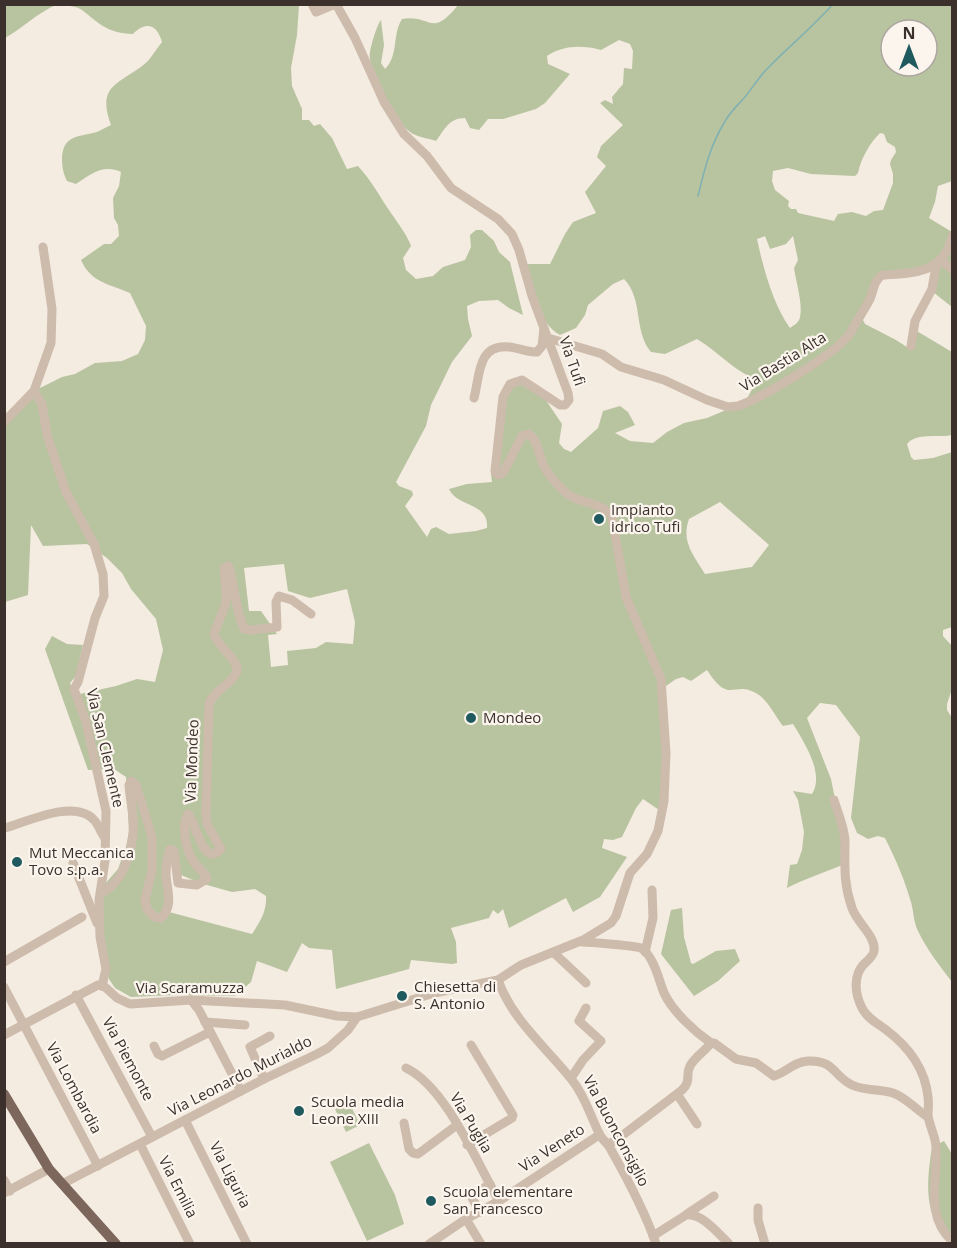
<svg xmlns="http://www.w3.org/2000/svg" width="957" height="1248" viewBox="0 0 957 1248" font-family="'Open Sans',sans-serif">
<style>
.green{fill:#b8c4a0;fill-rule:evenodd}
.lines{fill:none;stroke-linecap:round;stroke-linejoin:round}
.stream{stroke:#7fb0b2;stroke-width:1.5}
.minor{stroke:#cdbbac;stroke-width:9}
.major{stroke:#7d675c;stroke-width:10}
.poi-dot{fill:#1f5a5e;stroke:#fbf5ee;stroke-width:2}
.labels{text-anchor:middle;stroke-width:4.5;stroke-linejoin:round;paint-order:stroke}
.street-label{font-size:15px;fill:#3b302b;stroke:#fbf5ee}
.poi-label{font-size:15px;fill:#3b302b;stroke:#fbf5ee;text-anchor:start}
</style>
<rect width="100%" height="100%" fill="#f4ebe1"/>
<g class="green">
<path d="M4,5L5,4L56,5C37,13 23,28 5,38Z"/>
<path d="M64,5H299L297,35L291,68L292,86L302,109V120H309L314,126L320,124L332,138L347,169L358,166C371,180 380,197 391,213C399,225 406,233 411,246L403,258L406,270L416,279L433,276L443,267L465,260L471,247L470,235L476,230H482L494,241L499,252L510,262L523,315L509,308L498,300L479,301L467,306L468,319L472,336L452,362L431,405L426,426L396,482L399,486L412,491L413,495L405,506L427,537L431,529L436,527L449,534L476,531L487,528C489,502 458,508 449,489L467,484L492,482L491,474L500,398L511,381L539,390L562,424L559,443L564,449L571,452L598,428L603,411L620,406L628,412L635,425L615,433L630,441L653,443L667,432L684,423L707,418L745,402L755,384L753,378C731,368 717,351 697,339L665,354L651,352C633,330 644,300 624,279L613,284L588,305L585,315L576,328L560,335C538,323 532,288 524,264H550L565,234L573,222L596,213L585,192L606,166L597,157L601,146L623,125L600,103L605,100L613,104L612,97L623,84L624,68L632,69L633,51L630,44L619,40L601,50C582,45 563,45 547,56L548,64L570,74L545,103L536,109L503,119H488L479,130L470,128L465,118C449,118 445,129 436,141C428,138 416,137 410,132C394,119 374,79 370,59C368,53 377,24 381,20L384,45L381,63L385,69C399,55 392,34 402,19C431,14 431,39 458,5H952V181L938,186L935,202L929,218L952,232V307L933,292L937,269L882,275L860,322L863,320L865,324L896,340L910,349L915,330L952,352V435C939,438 916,432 907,444L911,457L914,460L933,458L952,452V627L943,630V636L952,646V689L947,704V710L952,718V982C940,966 927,950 918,931C913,921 914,910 910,899C904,878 895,858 885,838L878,836L868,839L857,833L851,818L860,737L836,705L820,703L807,718L831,779L843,839L842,865C823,873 804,879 787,888L790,865L797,864L802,850L804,832L798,800L793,791L812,794C825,774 804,742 793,724L783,726C776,717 768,701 759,695C733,678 731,707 707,670L691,681L683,677L676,679L666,686L665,683V735L659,810L643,799L636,808L622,837L613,840L604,839L602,848L627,857L600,897L573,912L566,898L509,928L503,909L498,914L493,910L489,918L451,928L456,942L457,963L452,964L411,960L409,969L336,989L332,950L309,948L302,943L287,972L257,961L251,982L235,996L176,995L131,997L115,988L109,979L103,954L99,923L105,884L118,869L126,847L129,832L126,777L114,769L88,770L45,649L52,636L67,644L83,645L76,676L70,683L75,695L116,686L137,679L155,682L163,650L156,619L131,589L122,573L107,558L87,544L43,546L31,525L28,595L5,602V420L38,389L62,377L75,374L95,363L122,361L138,354L145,340L146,326L130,293C110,284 91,283 81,260L104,244H111L119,236L118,225L114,218L113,198L119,186L121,172C103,164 91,174 76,184L67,181C63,173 62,166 62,157C64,134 80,137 97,132C102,130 106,127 111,125C95,82 123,84 148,61C153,55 157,48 162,42C157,24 146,21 133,34C108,33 101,25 82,10C78,7 70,6 64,5ZM891,30H927V66H891ZM880,133L884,134L887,142L895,147L896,152L891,160L890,164L893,174V183L883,210L874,211L866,216L852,212L838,214L834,221L798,213L796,209H791L788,206L789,201L775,190L772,181L773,171L788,168L811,174L855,176L858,173C861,158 870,143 880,133ZM765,236L770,249L786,244L793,236L798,260L794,268C796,282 803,304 800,317C799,323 794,325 790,328C773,305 763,267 757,239ZM720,502L769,545L752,567L705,574C693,555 681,541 689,519ZM284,564L288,591L310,598L347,589L355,622L353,644L326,642L316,648L287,651L288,665L271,667L268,635L277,634L261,611H249L244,568ZM169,860L181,875L200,883L232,892L255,889L266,896C267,911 260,922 252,934L169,912Z"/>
<path d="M682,908L684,937L691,963L693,964L716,951L735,949L740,961L718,981L694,996L661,954L671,910Z"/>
<path d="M348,1100L360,1125L346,1132L334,1107Z"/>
<path d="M944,1141L952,1154V1242C947,1234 939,1227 935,1219C924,1199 929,1167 932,1147Z"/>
<path d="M369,1143L395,1195L404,1224L367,1241L330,1162Z"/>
</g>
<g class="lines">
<path class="stream" d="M698,196C704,171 710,146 724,123C729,113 737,106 744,98C752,89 758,78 767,69C788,47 812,28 833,4"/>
<g class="minor">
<path d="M312,4L316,12L335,4"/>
<path d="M941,261L952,269"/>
<path d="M548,338L602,354L621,367L664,380L707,400L728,407L738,406C762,398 838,353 851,332C857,321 864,310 870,299C874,290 873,282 882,275C900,274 930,274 942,258C948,252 950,243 952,236"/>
<path d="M911,346L915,321L932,289L936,266L934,264"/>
<path d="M34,391L42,404L47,435L66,492L94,544L103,574L104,596L95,618L78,682L74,689L86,722L106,811L105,861L99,900L100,937L106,969L102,986"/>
<path d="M474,398C480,376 477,344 509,347C519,348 528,352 537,352L542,346L544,328"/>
<path d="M4,422L34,391L51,343L52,309L43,247"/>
<path d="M834,800C838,813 844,827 845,840C845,865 843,882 852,908C857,923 876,936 874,951C873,957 867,961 863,965C853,977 855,994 862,1008C867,1018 877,1023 885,1029C908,1046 925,1068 928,1097C929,1103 928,1109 928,1115C929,1125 935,1135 936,1146C938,1179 924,1215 952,1241"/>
<path d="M5,828C29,821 76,798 95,821C99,826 101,833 105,838"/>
<path d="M73,863L97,923"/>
<path d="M101,893C122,884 131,855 133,833C135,818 130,801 129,785L131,781L136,785L152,837V870L145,900L147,909L154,917L161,918C174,906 167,890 166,875C166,866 167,857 170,849L174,851L178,883L197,885L207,879C205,871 197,868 193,861C186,850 181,824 188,814C196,822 203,869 221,849L207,824L206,814L209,704C214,689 234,683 237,671C239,660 218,647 214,634L226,603V590L224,568L228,566L230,569L238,611L244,629L252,630L277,627L276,602L279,596L292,600L311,614"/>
<path d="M582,942C589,942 636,946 641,948C654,956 659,981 664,993C673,1012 694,1031 711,1043"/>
<path d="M553,952L586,983"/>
<path d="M645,952L653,918L652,890"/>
<path d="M4,962L82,917"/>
<path d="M498,980C512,1020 547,1048 572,1080C585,1096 590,1115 599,1133C601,1139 607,1142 610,1148C627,1178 645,1211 656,1244"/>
<path d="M4,987L98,1166"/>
<path d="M76,995L152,1137"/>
<path d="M191,1000L199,1010L241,1091"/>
<path d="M205,1022L245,1025"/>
<path d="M4,1035L98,985L105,987L117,998L130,1004L191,1000L285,1005L337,1016L357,1017"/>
<path d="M154,1046L158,1054L162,1056L210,1032"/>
<path d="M406,1068C446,1087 477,1163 499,1201"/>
<path d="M571,1078L583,1060L601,1041L579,1021L586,1008"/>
<path d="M264,1079L250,1047L270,1036"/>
<path d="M677,1094L697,1124"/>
<path d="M185,1120L247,1244"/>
<path d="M404,1123L409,1149L413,1153L418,1154L457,1125"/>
<path d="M140,1144L190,1244"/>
<path d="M608,1144L615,1141L682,1090C692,1080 685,1076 690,1066C694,1058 705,1051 711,1043H714L736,1059L756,1063L774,1076C787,1072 793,1062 808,1061C835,1060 833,1076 852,1085C865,1091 880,1089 893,1093C907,1098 916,1110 928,1117"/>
<path d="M467,1145L512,1118L513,1115L471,1045"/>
<path d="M4,1180L10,1191"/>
<path d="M62,1184L264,1079L317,1054L328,1048L348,1030L357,1017L434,993L498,980L521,965L583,940L611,923L616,916L630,873L647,854L658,831L664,801L666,753L661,679L626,597L612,517C602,500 577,505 563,490C557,484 549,476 545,468C539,458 539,442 529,434L522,436L503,473L498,475L495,471L503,397L510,384L522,380L560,405H565L569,400L568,393L532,296L519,250L512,234L498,219L451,188L427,156L404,134L384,102L355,38L336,4"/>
<path d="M4,1193L49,1169"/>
<path d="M758,1208V1220L765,1244"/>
<path d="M480,1212L471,1196L490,1184"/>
<path d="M687,1214L714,1196"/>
<path d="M466,1219L481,1244"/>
<path d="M653,1236L686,1215C702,1213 718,1233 729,1244"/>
<path d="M429,1244L466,1219L499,1201L599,1135"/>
</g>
<path class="major" d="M4,1094L49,1169L116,1244"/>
</g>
<g class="poi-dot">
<circle cx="599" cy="519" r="6"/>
<circle cx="471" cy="718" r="6"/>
<circle cx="17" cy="862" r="6"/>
<circle cx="402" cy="996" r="6"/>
<circle cx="299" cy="1111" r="6"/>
<circle cx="431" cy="1201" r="6"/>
</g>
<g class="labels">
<g class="street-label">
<text transform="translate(572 361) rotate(71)" y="5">Via Tufi</text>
<text transform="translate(783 362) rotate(-32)" y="5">Via Bastia Alta</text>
<text transform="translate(105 748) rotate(77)" y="5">Via San Clemente</text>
<text transform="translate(192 761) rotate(-88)" y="5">Via Mondeo</text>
<text x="190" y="993">Via Scaramuzza</text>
<text transform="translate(128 1059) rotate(62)" y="5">Via Piemonte</text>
<text transform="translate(240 1076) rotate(-27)" y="5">Via Leonardo Murialdo</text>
<text transform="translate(74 1088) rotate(62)" y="5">Via Lombardia</text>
<text transform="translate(471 1123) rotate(59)" y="5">Via Puglia</text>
<text transform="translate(616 1131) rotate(62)" y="5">Via Buonconsiglio</text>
<text transform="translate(552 1148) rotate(-33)" y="5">Via Veneto</text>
<text transform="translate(230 1175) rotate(63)" y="5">Via Liguria</text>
<text transform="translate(178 1187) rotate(63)" y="5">Via Emilia</text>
</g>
<g class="poi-label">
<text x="611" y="515">Impianto<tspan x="611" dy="17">idrico Tufi</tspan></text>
<text x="483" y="723">Mondeo</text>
<text x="29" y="858">Mut Meccanica<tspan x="29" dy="17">Tovo s.p.a.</tspan></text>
<text x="414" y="992">Chiesetta di<tspan x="414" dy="17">S. Antonio</tspan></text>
<text x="311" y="1107">Scuola media<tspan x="311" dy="17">Leone XIII</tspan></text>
<text x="443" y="1197">Scuola elementare<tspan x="443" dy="17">San Francesco</tspan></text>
</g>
</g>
<rect width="957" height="1248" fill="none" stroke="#3b302b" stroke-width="12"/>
<g transform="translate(909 48)"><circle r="28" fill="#fbf5ee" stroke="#aea6a0" stroke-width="1.5"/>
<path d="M0-4.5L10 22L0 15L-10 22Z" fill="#1f5a5e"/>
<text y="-9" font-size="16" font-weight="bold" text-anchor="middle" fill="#3b302b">N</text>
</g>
</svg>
